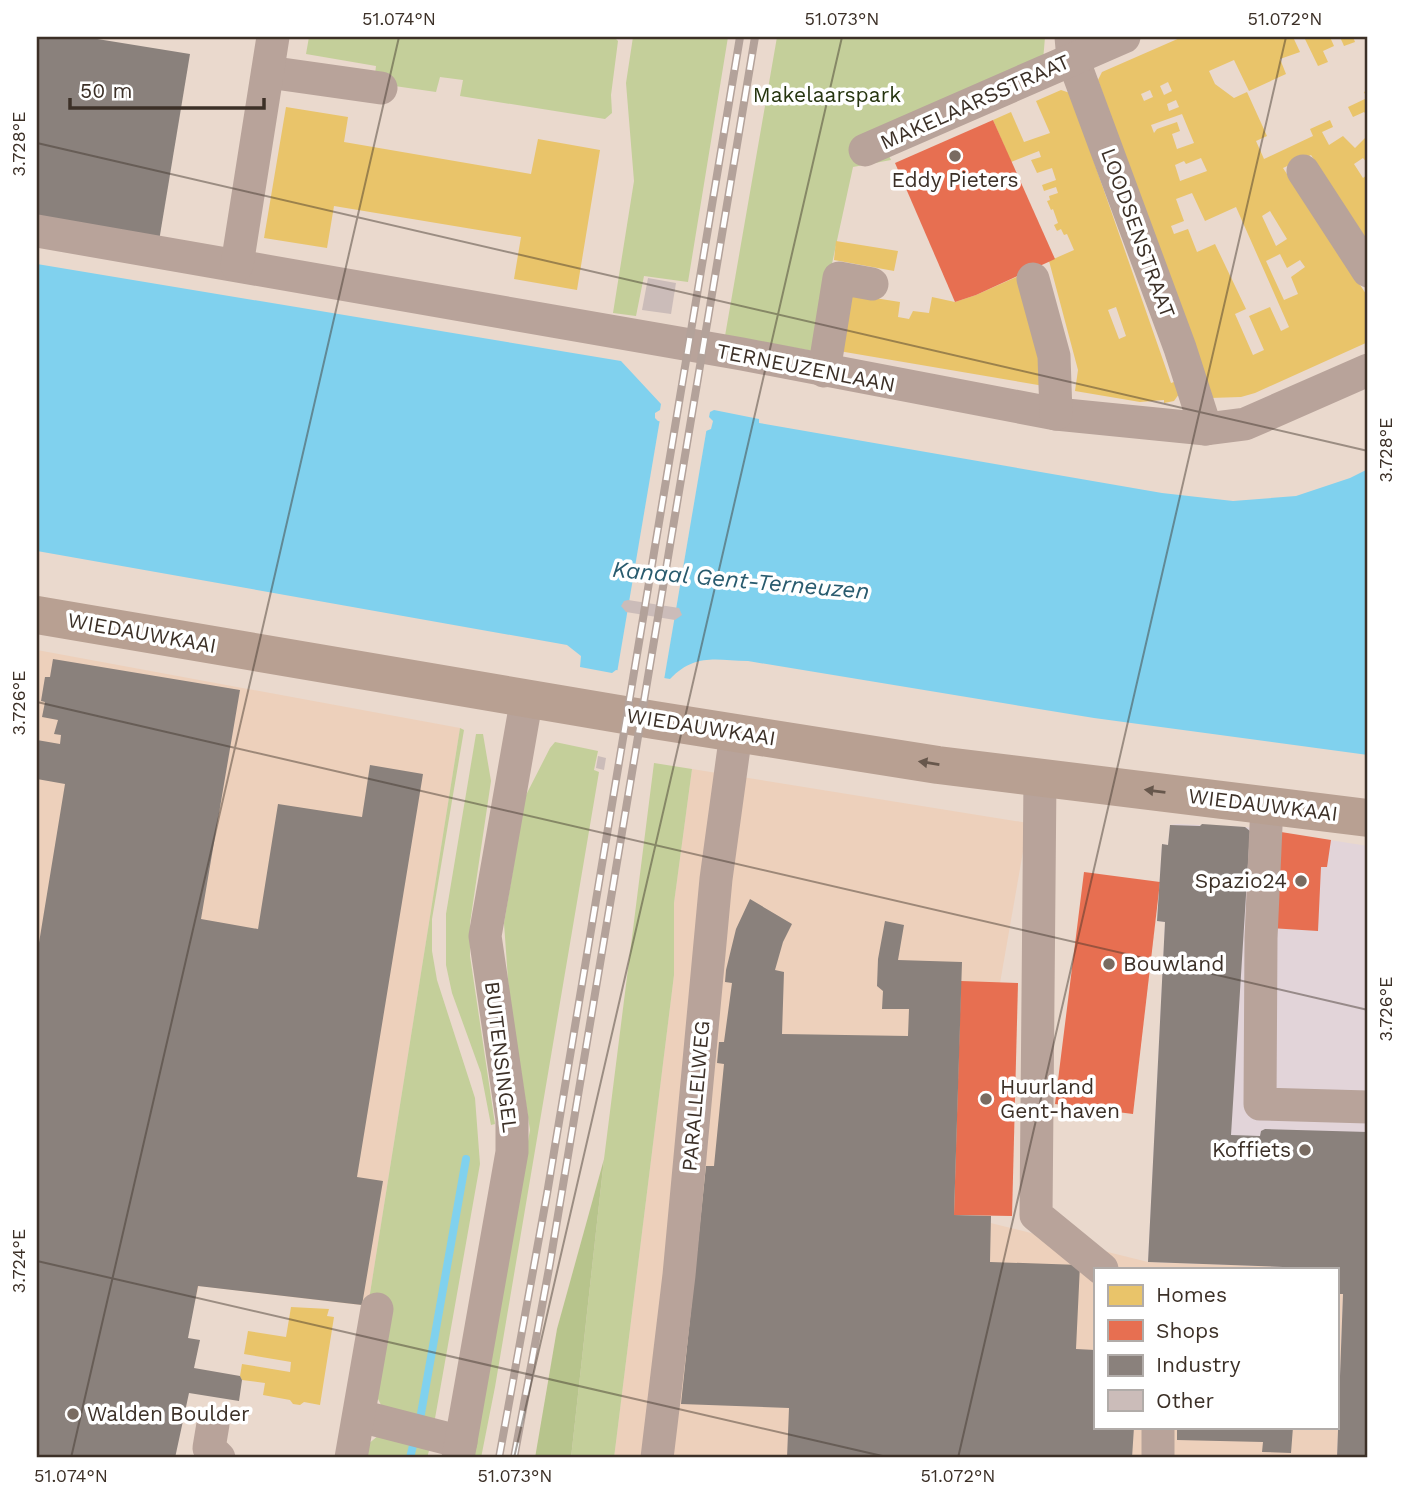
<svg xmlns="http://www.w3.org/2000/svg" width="1405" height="1495" viewBox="0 0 1405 1495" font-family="'Work Sans',sans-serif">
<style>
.commercial{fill:#e2d4d9}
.built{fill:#edd0bb}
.green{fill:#c4cf9a}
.forest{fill:#b7c48c}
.water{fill:#80d1ee}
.pier{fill:#ead9cd}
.homes{fill:#e9c46a;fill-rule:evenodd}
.shops{fill:#e76f51}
.industry{fill:#8a817c}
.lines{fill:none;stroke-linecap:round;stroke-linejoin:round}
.stream{stroke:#80d1ee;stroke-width:8}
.building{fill:#cbbcb9}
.minor{stroke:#b8a39a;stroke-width:33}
.major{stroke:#b8a092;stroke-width:38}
.rail-casing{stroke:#b3a29a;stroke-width:8}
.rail{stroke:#fff;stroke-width:5;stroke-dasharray:16;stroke-linecap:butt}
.oneway{fill:#67574c}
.ticks{fill:none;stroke:#3c3027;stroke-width:2;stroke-opacity:0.45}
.poi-dot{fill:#796b61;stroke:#fff;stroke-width:2.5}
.labels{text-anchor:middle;stroke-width:7;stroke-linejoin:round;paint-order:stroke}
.park-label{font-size:21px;fill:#26350f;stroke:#fff}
.street-label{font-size:21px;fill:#3c3027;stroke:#fff}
.poi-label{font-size:21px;fill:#3c3027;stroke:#fff;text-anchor:start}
.water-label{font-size:23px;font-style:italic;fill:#295b6e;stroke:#fff}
.neatline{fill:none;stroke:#3c3027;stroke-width:2.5}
.ticks-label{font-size:18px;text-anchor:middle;fill:#3c3027}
</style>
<rect width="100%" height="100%" fill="#ead9cd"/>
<path class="commercial" d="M1177,824L1245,827L1368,846V1458H1337L1343,1295L1337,1294V1269L1148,1262L1165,922L1157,921L1162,844L1168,845L1170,825Z"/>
<g class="built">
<path d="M37,650L460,728L368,1306L199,1286L195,1301L37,1266Z"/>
<path d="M692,769L1028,823L1000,983L954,1214L1148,1262L1310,1268L1095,1269V1427H1337V1294H1343L1337,1458H614L674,975V903Z"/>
</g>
<g class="green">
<path d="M309,37H614L618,41L611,95L612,113L605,119L460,96L463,80L440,77L436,92L374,83L376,66L306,54Z"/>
<path d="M633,37H728L688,282L644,276L636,316L613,313L634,181L626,83Z"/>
<path d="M777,37H1045L1043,61L876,128L891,160L853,167L813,351L725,336Z"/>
<path d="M460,728L464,730L432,919V951L437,980L475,1098L480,1164L434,1424L387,1417L373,1389L368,1306Z"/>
<path d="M476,734H483L491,781L470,923V956L495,1124L491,1125L481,1073L452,993L446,965V914Z"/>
<path d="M555,742L598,751L594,770L599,772L495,1387L481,1458H472L530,1130L509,994L504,923L525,797L550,748Z"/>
<path d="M654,763L692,769L674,903V975L614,1458H571L604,1159Z"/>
<path d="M384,1431L430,1447L427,1458H360L362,1449Z"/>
</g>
<path class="forest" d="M604,1159L571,1458H535L557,1329Z"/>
<path class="water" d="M37,264L621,361L661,404L660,410L655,413V418L658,421L706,431L711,429L713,421L709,417L710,412L714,410L759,419V423L1162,493L1233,501L1296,496L1350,478L1368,469V755L1094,718L748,661C715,660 695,653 670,679L616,670L612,673L580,667L581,656L567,645L37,551Z"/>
<path class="pier" d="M660,419L707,427L664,680L617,673Z"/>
<g class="homes">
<path d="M1182,37H1293L1300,52L1280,59L1286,74L1249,91L1234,60L1209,71L1215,84L1234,98L1247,92L1267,136L1256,141L1264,159L1313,136L1310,129L1330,120L1333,127L1322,132L1329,145L1343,136L1355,148L1368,135V164L1363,158L1354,164L1363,178L1368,174V242L1311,155L1283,168L1368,297V342L1255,393L1241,397L1210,398L1098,80L1102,72ZM1168,82L1172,91L1164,95L1160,86ZM1150,90L1153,97L1144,101L1141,94ZM1176,100L1179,107L1169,111L1167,104ZM1182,114L1194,143L1177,149L1172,134L1180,131L1177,122L1157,129L1154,133L1151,125ZM1201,158L1207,171L1180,181L1175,165L1184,161L1186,164ZM1192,193L1205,221L1236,207L1289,327L1281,331L1270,307L1249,316L1264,350L1253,355L1235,314L1246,309L1215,244L1197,252L1188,229L1174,234L1171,226L1184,221L1176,199ZM1270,211L1287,239L1276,246L1262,216ZM1280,254L1287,268L1300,260L1305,267L1291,277L1298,294L1284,300L1266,261Z"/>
<path d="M1304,37H1330L1334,46L1323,51L1328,62L1318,66Z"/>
<path d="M1340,37H1353L1355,42L1344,46Z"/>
<path d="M1061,90L1070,93L1171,383L1174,382L1179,394L1174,401L1164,403V400L1140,402L1075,391L1078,370L1049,261L1074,250L1067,234L1064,235L1061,229L1057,231L1054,225L1058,223L1053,209L1051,210L1047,201L1050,200L1049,196L1058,193L1056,187L1044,191L1042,185L1056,180L1052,168L1037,173L1031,160L1041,157L1039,151L1011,162L993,120L1011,112L1024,142L1050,133L1036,101ZM1116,307L1126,336L1119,339L1108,310Z"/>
<path d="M1368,90V116L1364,112L1353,117L1348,107L1367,98L1364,92Z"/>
<path d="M286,107L348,117L344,142L531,174L538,139L600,150L577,290L514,279L521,237L334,206L327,248L264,238Z"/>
<path d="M836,241L898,251L894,271L834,260Z"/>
<path d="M1021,275L1044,386L833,350L843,293L900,302L898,317L909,319L913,311L929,313L932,297L955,302L976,295Z"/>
<path d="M291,1307L329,1309L327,1316L334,1317L320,1405L304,1402L300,1405L293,1404L290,1400L263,1395L265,1383L242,1380L240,1376L242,1364L290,1372L291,1362L244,1354L248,1331L286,1337Z"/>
</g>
<g class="shops">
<path d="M993,120L1055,259L976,295L955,302L895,163Z"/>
<path d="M1281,832L1331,840L1327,867H1321L1318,931L1268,928Z"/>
<path d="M1084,872L1160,882L1133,1114L1055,1104Z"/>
<path d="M961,981L1018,983L1012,1216L954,1215Z"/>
</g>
<g class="industry">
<path d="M37,37H85L190,54L159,241L37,221Z"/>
<path d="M53,659L240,690L201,919L258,929L278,804L362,817L370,765L423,774L357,1177L383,1181L362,1305L198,1286L188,1338L200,1340L194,1368L240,1376L242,1380L239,1401L189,1393L175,1458H37V955L65,784L37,779V740L60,744L61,735L54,734L58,720L42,717L45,702L41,701L45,677H50Z"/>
<path d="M1202,824L1245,827L1250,831L1231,1135L1260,1136L1261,1131L1265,1129L1368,1132V1458H1337L1343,1294H1337V1269L1148,1262L1165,922L1157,921L1162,844L1168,845L1170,825L1200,826Z"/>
<path d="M750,899L792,924L783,942L775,970L784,972L782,1034L908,1036L909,1009H882L883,991L877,986L878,959L885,921L904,925L898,960L962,962L954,1215L991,1216L990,1262L1080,1265L1076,1349L1095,1350V1427H1134L1132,1458H787L789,1408L681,1404L706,1166H714L724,1064L717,1063L719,1042H724L732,983L725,982L726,970L736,929Z"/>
<path d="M1177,1427H1293L1291,1453L1262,1452L1263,1442L1177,1440Z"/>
</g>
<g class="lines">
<g class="stream">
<path d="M419,1425L466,1159"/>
<path d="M410,1458L415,1437"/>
</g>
</g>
<g class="building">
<path d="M648,278L676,283L671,314L642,310Z"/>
<path d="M628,600L679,608L682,615L675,620L626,612L621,606L624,601Z"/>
<path d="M598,756L606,758L604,770L596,768Z"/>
</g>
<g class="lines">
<g class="minor">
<path d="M1071,37L1073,59L1180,348L1206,429"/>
<path d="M268,72L381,88"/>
<path d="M865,150L1124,37"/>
<path d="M1303,171L1368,271"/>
<path d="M37,231L742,354L1056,414L1206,429L1245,424L1368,370"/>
<path d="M237,265L273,37"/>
<path d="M1033,279L1054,356L1056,414"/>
<path d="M824,371L839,278L872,284"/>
<path d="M1040,777L1036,1215L1102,1269"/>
<path d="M1267,804L1261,938L1260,1104L1368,1107"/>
<path d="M360,1416L461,1442"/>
<path d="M213,1424L209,1448L219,1458"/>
<path d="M351,1458L377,1309"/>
<path d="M458,1458L512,1152V1119L485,936L527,697"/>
<path d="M657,1458L679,1275L716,879L736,733"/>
<path d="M1158,1458V1427"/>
</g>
<path class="major" d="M37,615L654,720L938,765L1368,818"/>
<defs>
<g id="rail">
<path d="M499,1458L547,1194L740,37"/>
<path d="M514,1458L550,1263L755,37"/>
</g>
</defs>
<use href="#rail" class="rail-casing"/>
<use href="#rail" class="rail"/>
</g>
<defs><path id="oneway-solid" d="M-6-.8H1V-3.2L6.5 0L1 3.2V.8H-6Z" transform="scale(1.75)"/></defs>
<g class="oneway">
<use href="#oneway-solid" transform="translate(929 763) rotate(-171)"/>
<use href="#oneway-solid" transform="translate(1155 791) rotate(-173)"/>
</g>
<path class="ticks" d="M37,143L1368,451M37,702L1368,1010M37,1261L891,1458M71,1458L399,37M514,1458L842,37M958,1458L1286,37"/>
<g class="poi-dot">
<circle cx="955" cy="156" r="7"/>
<circle cx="1301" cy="881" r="7"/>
<circle cx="1109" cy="964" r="7"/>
<circle cx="986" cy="1099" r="7"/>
<circle cx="1305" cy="1150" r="7"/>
<circle cx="73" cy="1414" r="7"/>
</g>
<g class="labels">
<g class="park-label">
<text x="827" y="102">Makelaarspark</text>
</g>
<g class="street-label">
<text transform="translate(975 102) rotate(-24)" y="7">MAKELAARSSTRAAT</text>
<text transform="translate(1138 233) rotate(70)" y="7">LOODSENSTRAAT</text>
<text transform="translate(806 368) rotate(11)" y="7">TERNEUZENLAAN</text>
<text transform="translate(142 633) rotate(10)" y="7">WIEDAUWKAAI</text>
<text transform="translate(701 727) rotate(9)" y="7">WIEDAUWKAAI</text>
<text transform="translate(1263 805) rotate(7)" y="7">WIEDAUWKAAI</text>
<text transform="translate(501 1057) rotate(83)" y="7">BUITENSINGEL</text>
<text transform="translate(696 1096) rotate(-85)" y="7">PARALLELWEG</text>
</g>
<g class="poi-label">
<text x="955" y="187" text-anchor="middle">Eddy Pieters</text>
<text x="1287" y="888" text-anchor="end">Spazio24</text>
<text x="1123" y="971">Bouwland</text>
<text x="1000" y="1094">Huurland<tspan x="1000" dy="24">Gent-haven</tspan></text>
<text x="1291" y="1157" text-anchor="end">Koffiets</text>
<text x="87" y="1421">Walden Boulder</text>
</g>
<g class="water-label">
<text transform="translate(741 580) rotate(5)" y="8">Kanaal Gent-Terneuzen</text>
</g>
</g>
<rect width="1405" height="1495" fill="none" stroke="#ffffff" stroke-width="77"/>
<rect x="1094" y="1268" width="245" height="161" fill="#ffffff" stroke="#b1aca9" stroke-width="2"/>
<rect x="1108" y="1285" width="35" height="21" fill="#e9c46a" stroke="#b1aca9" stroke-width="2"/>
<text x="1156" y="1302" font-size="21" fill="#3c3027">Homes</text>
<rect x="1108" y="1320" width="35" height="21" fill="#e76f51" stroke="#b1aca9" stroke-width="2"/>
<text x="1156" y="1338" font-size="21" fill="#3c3027">Shops</text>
<rect x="1108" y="1355" width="35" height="21" fill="#8a817c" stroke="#b1aca9" stroke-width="2"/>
<text x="1156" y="1372" font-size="21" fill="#3c3027">Industry</text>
<rect x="1108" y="1390" width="35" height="21" fill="#cbbcb9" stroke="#b1aca9" stroke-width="2"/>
<text x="1156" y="1408" font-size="21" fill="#3c3027">Other</text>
<path d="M70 98v10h194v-10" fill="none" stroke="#3c3027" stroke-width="3.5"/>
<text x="80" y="98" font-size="21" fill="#3c3027" stroke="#ffffff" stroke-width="5" paint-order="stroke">50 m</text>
<rect x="38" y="38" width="1328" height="1418" class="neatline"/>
<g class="ticks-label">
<text x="399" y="25">51.074°N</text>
<text x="842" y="25">51.073°N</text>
<text x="1285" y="25">51.072°N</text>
<text transform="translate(19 144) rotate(-90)" y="6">3.728°E</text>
<text transform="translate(1386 450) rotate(-90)" y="6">3.728°E</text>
<text transform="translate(19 703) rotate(-90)" y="6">3.726°E</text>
<text transform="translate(1386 1009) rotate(-90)" y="6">3.726°E</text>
<text transform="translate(19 1261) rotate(-90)" y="6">3.724°E</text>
<text x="71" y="1482">51.074°N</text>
<text x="515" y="1482">51.073°N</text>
<text x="958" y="1482">51.072°N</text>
</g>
</svg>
